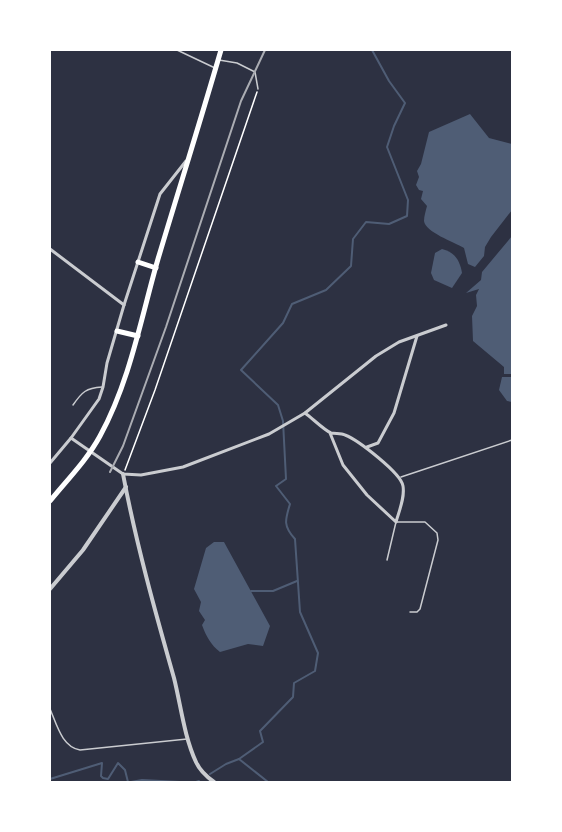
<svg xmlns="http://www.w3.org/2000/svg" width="562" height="832" viewBox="0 0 562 832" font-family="'Noto Sans',sans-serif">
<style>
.water{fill:#4f5d75}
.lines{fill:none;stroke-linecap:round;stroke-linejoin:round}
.stream{stroke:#4f5d75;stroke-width:2}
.path{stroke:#fff;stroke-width:1.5}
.service{stroke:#caccd0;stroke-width:1.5}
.minor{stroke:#caccd0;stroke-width:3}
.tertiary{stroke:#caccd0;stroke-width:4}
.primary{stroke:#fff;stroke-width:5}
.rail{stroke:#abadb3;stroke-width:2}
</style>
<rect width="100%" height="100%" fill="#2d3142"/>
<g class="water">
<path d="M470,114L489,138L512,144V210L491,237L485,247L484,256L475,267L468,264L464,248C454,242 425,232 424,221C424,216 426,210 427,206L421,199L423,191L419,190L416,185L419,177L417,171L421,164L429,132Z"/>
<path d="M512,236V374H504V367L473,341L472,316L477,306L476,295L479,289L466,293L481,280L482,272Z"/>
<path d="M442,249C455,252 460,261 462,273L452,288L434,280L431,273L435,253Z"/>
<path d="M502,377H512V402L507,401L499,390Z"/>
<path d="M214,542H224L270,626L263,646L248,644L220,652C211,645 206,636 202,625L205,620L199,611L201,602L194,589L206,548Z"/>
</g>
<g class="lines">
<g class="stream">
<path d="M251,591H273L297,581"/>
<path d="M210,774L226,764L239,759"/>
<path d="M50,779L102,763L101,776L103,778L108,779L118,763L125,770L128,782"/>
<path d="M131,782L142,780L180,782"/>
<path d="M196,782L199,781"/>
<path d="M268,782L239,759L263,742L260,731L293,697L294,683L315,671L318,653L300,612L295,539C283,526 285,520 290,504L276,486L286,479L283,421L278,405L241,370L283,323L292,304L326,290L351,266L353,239L366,222L389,224L407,216L408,200L387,147L394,126L405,103L389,81L372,50"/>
</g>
<path class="path" d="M125,470L155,390L257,92"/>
<g class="service">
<path d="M177,50L215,68"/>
<path d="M219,60L237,63L255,72L258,89"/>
<path d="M73,405C82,392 86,388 102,387"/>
<path d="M401,477L512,440"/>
<path d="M387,560L396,522H425L437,533L438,540L420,609L417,612H410"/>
<path d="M50,709C57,725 62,747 80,750L187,739"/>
</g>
<g class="minor">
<path d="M50,249L124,305"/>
<path d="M305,413C312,418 324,430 331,433C336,434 341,433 345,435C358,440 401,473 403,486C405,498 399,511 396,522L367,495L343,465L330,433"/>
<path d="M71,438L123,474L141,475L183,467L269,434L305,413L376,356L399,342L446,325"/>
<path d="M367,447L378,443L394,413L417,336"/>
<path d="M50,463L71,438L99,399L103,387L107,363L124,305L160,194L186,161"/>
</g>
<g class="tertiary">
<path d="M123,474C136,543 155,611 174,678C181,706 184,736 196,762C200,771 207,777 214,782"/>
<path d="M50,589L83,550L126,487"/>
</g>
<g class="primary">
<path d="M138,262L156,268"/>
<path d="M117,331L138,336"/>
<path d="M50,501C67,480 87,460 100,436C130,381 141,318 158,259C179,189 201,119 221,50"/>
</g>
<path class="rail" d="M110,472L123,446L166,327L241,101L265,50"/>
</g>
<rect width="562" height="832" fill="none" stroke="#ffffff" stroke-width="102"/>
</svg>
